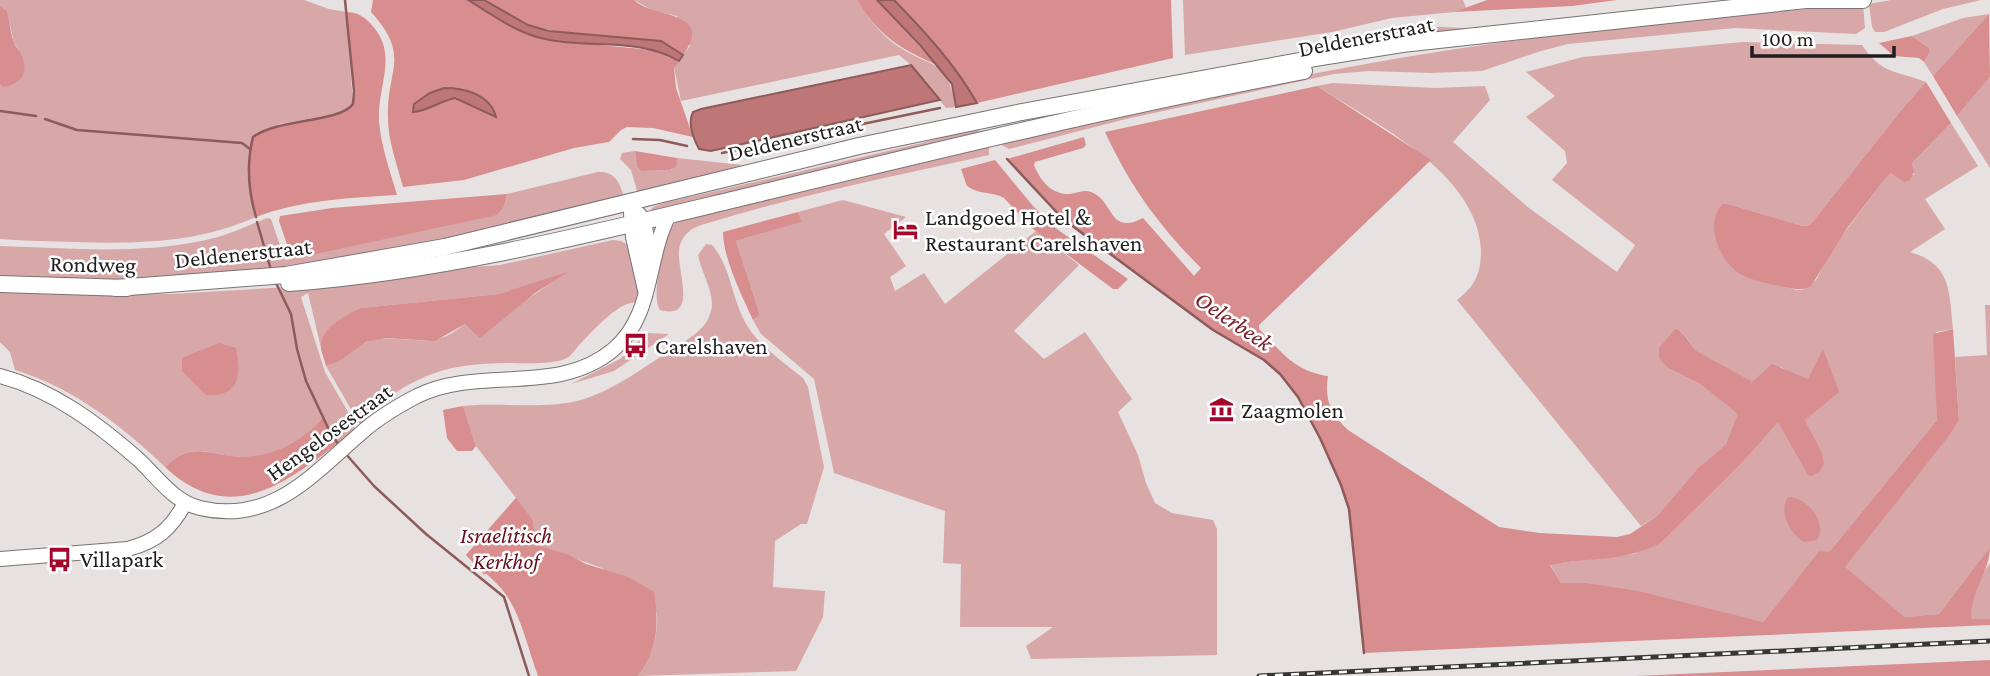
<svg xmlns="http://www.w3.org/2000/svg" width="1990" height="676" viewBox="0 0 1990 676" font-family="'Crimson Pro',serif">
<style>
.green{fill:#d8a7a7}
.forest{fill:#d88d8e}
.water{fill:#be7676;stroke:#8e5b5b;stroke-width:2}
.lines{fill:none;stroke-linecap:round;stroke-linejoin:round}
.stream{stroke:#8e5b5b;stroke-width:2.5}
.secondary-casing{stroke:#787373;stroke-width:16}
.primary-casing{stroke:#787373;stroke-width:18}
.secondary{stroke:#fff;stroke-width:14}
.primary{stroke:#fff;stroke-width:16}
.rail-casing{stroke:#393636;stroke-width:5}
.rail{stroke:#fff;stroke-width:2.5;stroke-dasharray:8;stroke-linecap:butt}
.labels{text-anchor:middle;stroke-width:5;stroke-linejoin:round;paint-order:stroke}
.street-label{font-size:23px;fill:#1f1d1d;stroke:#fff}
.poi-label{font-size:23px;fill:#1f1d1d;stroke:#fff;text-anchor:start}
.park-label{font-size:23px;font-style:italic;fill:#660c1b;stroke:#fff}
.water-label{font-size:24px;font-style:italic;fill:#79212a;stroke:#fff}
</style>
<rect width="100%" height="100%" fill="#e7e1e1"/>
<g class="green">
<path d="M0,0H304L329,9L346,12L353,104L341,113L280,124L253,137C246,165 248,190 256,217C197,243 139,244 76,242C50,241 25,241 0,239V85L2,87L22,56L14,43L7,11L0,6Z"/>
<path d="M634,0H857C866,15 881,35 896,45C931,69 947,57 956,107L946,108L911,65L899,55L681,101L674,67L690,46L677,16L654,11Z"/>
<path d="M1183,0H1463L1466,8L1454,12L1392,18L1332,32L1185,55Z"/>
<path d="M1891,0H1981L1943,9L1884,32H1875L1872,27L1869,4Z"/>
<path d="M1863,4L1865,28L1856,34L1735,28L1568,44L1541,51L1482,71L1431,73L1369,71L1334,74L1126,119L1009,149L998,143C1145,110 1293,74 1443,51C1582,29 1722,16 1863,4Z"/>
<path d="M1989,14L1933,76L1924,62L1930,52L1929,48L1912,36L1963,18Z"/>
<path d="M1416,26L1489,29L1308,55L1404,27Z"/>
<path d="M1743,42L1862,45C1882,75 1896,70 1926,82L1903,108L1810,225L1803,226L1728,204L1719,207L1744,276L1797,290H1802L1816,280L1833,247L1886,178L1891,173L1914,175L1912,163L1951,123L1978,166L1925,199L1945,229L1910,252C1952,264 1949,292 1953,329L1936,332L1937,420L1830,551L1828,553L1819,551L1763,622L1586,583H1561L1550,564L1634,554L1663,541L1741,464L1778,421L1815,440L1805,420L1809,416L1827,363L1823,351L1808,380L1797,377L1781,367L1750,384V381L1697,351C1689,344 1686,333 1676,328L1672,334L1668,368L1700,384L1739,414L1726,444L1698,468L1657,516L1641,526L1457,300C1475,286 1481,274 1481,250C1478,173 1374,123 1317,86L1333,83L1435,88L1485,86L1490,100L1453,142L1529,208L1617,272L1635,245L1552,180L1567,163L1565,151L1526,117L1555,96L1526,72L1583,57Z"/>
<path d="M1990,77V168L1957,116Z"/>
<path d="M976,126L981,133L650,211L653,207L664,203L926,142Z"/>
<path d="M989,144V155C895,176 800,195 708,223C695,226 684,232 680,245C673,265 702,321 660,310C651,297 662,248 669,232C672,224 678,221 685,217Z"/>
<path d="M635,151L637,167L641,171L671,170L675,167L677,158L743,165L638,194L631,170L620,159L622,153Z"/>
<path d="M598,172C615,171 620,183 624,197L375,255L231,274L93,281L0,276V246C69,248 137,255 206,240C227,236 247,226 267,218L271,219L285,260L292,259L504,206L507,194Z"/>
<path d="M843,200L906,217L884,234L906,266L890,277L895,291L924,273L945,304L1036,231L1079,265L1014,331L1044,359L1085,332L1132,399L1118,412L1138,455L1146,483L1155,503L1172,513L1213,520L1217,529V655L1031,659L1026,646L1053,627H960L961,564L943,563L945,511L834,473L814,379L761,334L753,320L760,315L736,241L800,222L798,212Z"/>
<path d="M613,240L621,241L628,245L639,289L636,302C617,303 595,329 581,343C577,347 572,355 567,358C554,365 523,363 508,363C445,364 420,373 370,411L369,421L365,424L359,423L326,366C341,360 354,346 370,341C394,334 417,345 441,338C449,336 458,329 465,324L470,328L520,304L566,273L499,294L361,308L336,322L328,330L321,348L308,293L301,297L325,372L355,424L354,430L338,443L323,419C300,444 266,460 230,456C200,451 191,444 165,467C122,426 74,388 15,370L10,352L0,342V292L96,295L171,294L306,286L425,271L500,265Z"/>
<path d="M706,244L712,245C728,262 732,294 742,316C754,343 781,360 803,378L808,387L824,467L807,524H801L775,541L773,587L825,591L823,617L796,671L638,676C652,656 658,638 657,613L602,568L537,545L484,575L466,555L516,498L476,446L463,406C501,402 544,410 581,400C614,390 641,369 670,351C686,340 706,331 711,311C716,295 701,272 698,255Z"/>
<path d="M1985,305H1990V547L1939,614L1905,617L1844,567L1946,440L1959,421L1955,357L1987,355Z"/>
<path d="M647,333L669,334L614,371L571,384L620,359Z"/>
<path d="M1990,563V619H1972C1970,597 1978,580 1990,563Z"/>
</g>
<g class="forest">
<path d="M373,0H468L495,18L525,33L547,40L652,50L679,61L674,68L676,88L693,137L653,128L627,127L621,130L609,142L574,148L464,180L403,187C397,164 388,141 388,118C386,69 412,57 371,12Z"/>
<path d="M484,0H634C654,19 715,10 683,55L661,41L564,33L528,25Z"/>
<path d="M857,0H877L937,65C900,49 878,35 857,0Z"/>
<path d="M894,0H1171L1173,58L977,103C954,63 925,32 894,0Z"/>
<path d="M1487,0H1617L1572,6L1454,12Z"/>
<path d="M0,6L7,11C10,21 10,35 15,45C16,48 20,51 21,54C30,72 21,85 2,87L0,85Z"/>
<path d="M346,12C357,12 363,16 370,23C400,54 377,84 379,121C381,146 390,171 397,195C349,198 301,200 256,217C248,190 246,165 253,137C279,117 339,123 353,104L354,91Z"/>
<path d="M1989,14L1990,77L1957,116L1933,76Z"/>
<path d="M1912,36L1929,48L1930,52L1924,62L1919,58L1894,56L1879,43Z"/>
<path d="M1926,82L1951,123L1912,163L1914,172L1910,180L1904,182L1891,173L1886,178L1847,228L1811,286C1800,292 1791,288 1779,286C1767,283 1753,281 1742,275C1720,263 1704,225 1722,204H1728L1803,226L1810,225L1903,108Z"/>
<path d="M1317,86L1431,160L1259,325V329C1282,352 1294,371 1328,376C1324,400 1331,414 1348,430L1499,527L1540,533L1617,537L1630,534L1657,516L1698,468L1726,444L1738,414L1700,384L1668,368L1659,358V348L1676,328C1686,334 1689,344 1697,351L1751,381L1750,384L1772,364L1808,379L1823,349L1839,392L1805,420L1822,453L1824,464L1819,472L1812,476L1808,475L1778,422L1741,464L1663,541C1631,562 1587,557 1550,565L1561,583H1586L1638,591L1763,622L1819,551L1828,552L1830,551L1937,420L1933,334L1953,329L1959,421L1946,440L1845,567L1905,617L1939,614L1990,547C1990,573 1969,591 1972,619H1990V625L1364,653L1349,509L1341,485L1320,438L1298,397L1280,374L1264,360L1213,330L1063,219L1007,159L1084,137L1086,145L1083,148L1035,162L1034,165C1040,180 1051,195 1070,194C1077,193 1084,189 1091,192C1115,201 1108,236 1143,218L1194,276L1201,268C1159,226 1130,186 1105,132Z"/>
<path d="M635,151L677,158L676,167L670,170L641,171L637,167Z"/>
<path d="M995,160L1033,206L1054,227L1128,279L1118,289H1113L1033,229L1004,198C992,191 979,195 967,186L961,169Z"/>
<path d="M507,194L504,206L497,215L292,259L279,221L280,216L332,208Z"/>
<path d="M798,212L801,222L736,241L760,315L753,320C742,296 723,258 723,232Z"/>
<path d="M570,271L535,293L480,338L465,324L435,341L386,338L366,342L339,361L326,366C325,361 322,354 321,349C319,328 346,315 361,308L499,294Z"/>
<path d="M219,343L236,348C242,376 239,397 206,395L182,371V358Z"/>
<path d="M463,406L476,446L472,451H457L447,438L443,410Z"/>
<path d="M323,418L338,443C283,486 228,526 165,467C191,444 200,452 231,456C266,460 300,444 323,418Z"/>
<path d="M1788,497C1807,497 1828,523 1817,540L1804,542C1790,533 1778,512 1788,497Z"/>
<path d="M516,498L532,519L537,545L569,555L586,564L628,577L654,592C659,625 658,649 638,676H538C527,647 520,607 498,585C488,574 476,566 466,555Z"/>
<path d="M1990,660V676H1636Z"/>
</g>
<g class="water">
<path d="M468,0H484L528,25L549,31L661,41L683,55L679,61C638,37 590,49 545,39C516,33 493,15 468,0Z"/>
<path d="M877,0H894C925,32 954,63 977,103L956,107L952,84L920,45Z"/>
<path d="M911,65L940,100L711,151L699,149C693,138 687,124 693,112L701,109Z"/>
<path d="M444,88C464,88 490,94 496,117L455,98C440,101 428,111 413,112L414,104L430,93Z"/>
</g>
<g class="lines">
<g class="stream">
<path d="M0,111L36,116"/>
<path d="M45,119L77,130L242,143L250,149"/>
<path d="M633,139L660,140L687,146"/>
<path d="M722,153L940,108"/>
<path d="M1007,159L1063,219L1213,330L1264,360L1280,374L1298,397L1320,438L1341,485L1349,509L1364,653"/>
<path d="M256,217C248,190 246,165 253,137C279,118 339,123 353,104L354,91L345,0"/>
<path d="M257,222L271,270"/>
<path d="M276,283L291,314L297,349L306,381L330,432L339,445"/>
<path d="M345,453L374,486L426,534L504,597L529,676"/>
</g>
<defs>
<g id="secondary">
<path d="M630,201L633,237L645,290"/>
<path d="M639,214L644,221L651,261"/>
<path d="M0,376C53,390 98,424 139,460C158,478 174,502 200,508C271,525 312,475 360,434C376,419 398,406 417,396C481,365 558,397 614,349C654,315 646,259 669,215"/>
<path d="M0,559L128,549C157,541 171,529 185,503"/>
</g>
<g id="primary">
<path d="M1806,0H1863"/>
<path d="M289,283C448,271 602,231 757,194C939,150 1120,106 1304,71"/>
<path d="M0,284L127,288"/>
<path d="M116,288L286,275L445,247L859,146L1017,113L1316,58L1402,44L1806,0"/>
</g>
</defs>
<use href="#secondary" class="secondary-casing"/>
<use href="#primary" class="primary-casing"/>
<use href="#secondary" class="secondary"/>
<use href="#primary" class="primary"/>
<defs>
<path id="rail" d="M1259,676L1990,641"/>
</defs>
<use href="#rail" class="rail-casing"/>
<use href="#rail" class="rail"/>
</g>
<defs>
<symbol id="hotel-bare" viewBox="-9 -9 18 18"><path d="M-6-4.5h1.5V1H6V5H4.5V3h-9V5H-6ZM-4 0a1.8 1.8 0 1 1 3.6 0ZM.5 0V-2.5h3Q6-2.5 6 0Z" fill="#a3052b" stroke="#fff" stroke-width="2.5" paint-order="stroke"/></symbol>
<symbol id="bus-bare" viewBox="-9 -9 18 18"><path d="M-5-6H5V4H4V6H2V4H-2V6H-4V4H-5ZM-3.5-4V0h7V-4ZM-3.5 1.2v1.5H-2V1.2ZM2 1.2v1.5H3.5V1.2Z" fill="#a3052b" stroke="#fff" stroke-width="2.5" paint-order="stroke"/></symbol>
<symbol id="museum-bare" viewBox="-9 -9 18 18"><path d="M0-6L6-3V-2H-6V-3ZM-5-1h2V3h-2ZM-1-1h2V3h-2ZM3-1h2V3H3ZM-6 4H6V6H-6Z" fill="#a3052b" stroke="#fff" stroke-width="2.5" paint-order="stroke"/></symbol>
</defs>
<g fill-rule="evenodd">
<use href="#hotel-bare" x="888" y="212" width="35" height="35"/>
<use href="#bus-bare" x="618" y="328" width="35" height="35"/>
<use href="#museum-bare" x="1204" y="392" width="35" height="35"/>
<use href="#bus-bare" x="42" y="542" width="35" height="35"/>
</g>
<g class="labels">
<g class="street-label">
<text transform="translate(1366 36) rotate(-11)" y="8">Deldenerstraat</text>
<text transform="translate(795 138) rotate(-13)" y="8">Deldenerstraat</text>
<text transform="translate(243 253) rotate(-6)" y="8">Deldenerstraat</text>
<text transform="translate(93 264) rotate(1)" y="8">Rondweg</text>
<text transform="translate(329 432) rotate(-36)" y="8">Hengelosestraat</text>
</g>
<g class="poi-label">
<text x="925" y="225">Landgoed Hotel &amp;<tspan x="925" dy="26">Restaurant Carelshaven</tspan></text>
<text x="655" y="354">Carelshaven</text>
<text x="1241" y="418">Zaagmolen</text>
<text x="80" y="567">Villapark</text>
</g>
<g class="park-label">
<text x="506" y="543">Israelitisch<tspan x="506" dy="26">Kerkhof</tspan></text>
</g>
<g class="water-label">
<text transform="translate(1234 321) rotate(34)" y="8">Oelerbeek</text>
</g>
</g>
<path d="M1752 46v10h142v-10" fill="none" stroke="#1f1d1d" stroke-width="3.5"/>
<text x="1762" y="46" font-size="21" fill="#1f1d1d" stroke="#ffffff" stroke-width="5" paint-order="stroke">100 m</text>
</svg>
